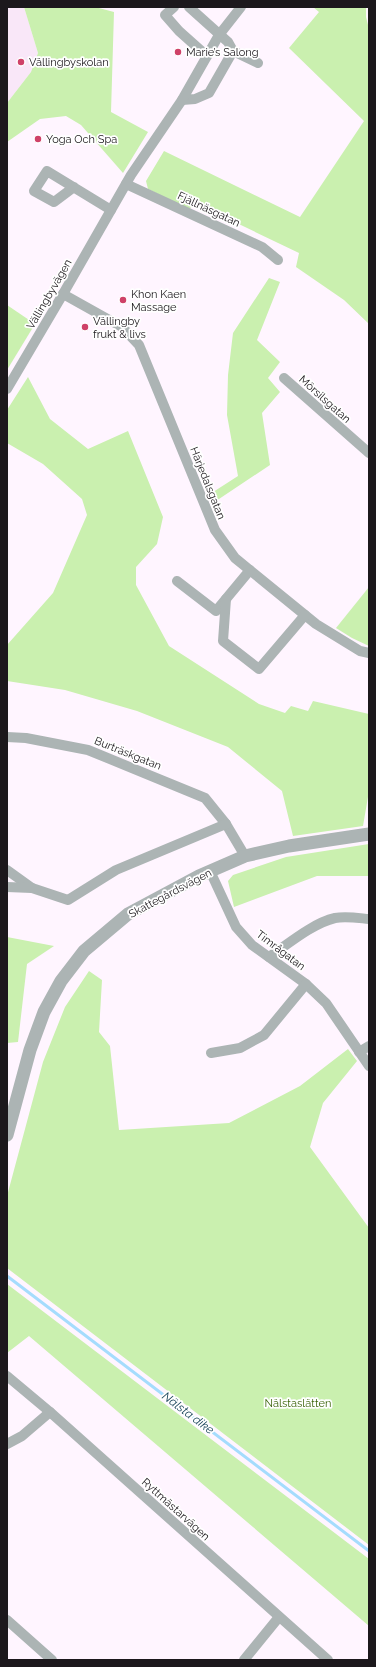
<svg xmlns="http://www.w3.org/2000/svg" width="376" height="1667" viewBox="0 0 376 1667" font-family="Raleway,sans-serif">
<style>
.built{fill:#f9e7f8}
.green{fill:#caf0af}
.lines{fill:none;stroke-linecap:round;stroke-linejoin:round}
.stream{stroke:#a5dcfd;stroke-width:3}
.minor{stroke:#acb4b4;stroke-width:10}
.tertiary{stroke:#acb4b4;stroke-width:13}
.poi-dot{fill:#cf4168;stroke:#fff;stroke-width:1.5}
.labels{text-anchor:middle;stroke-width:3.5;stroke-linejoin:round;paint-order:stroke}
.poi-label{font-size:11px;fill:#1c181c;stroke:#fff;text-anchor:start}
.street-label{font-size:11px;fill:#1c181c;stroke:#fff}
.park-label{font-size:11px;fill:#3a6309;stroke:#fff}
.water-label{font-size:12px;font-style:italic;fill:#164157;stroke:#fff}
</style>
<rect width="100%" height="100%" fill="#fff5ff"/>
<path class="built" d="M7,7H24L38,53L31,72L7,103Z"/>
<g class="green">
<path d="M24,7H95L114,12L111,112L148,132L123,173L81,125L66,116L40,119L7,142V103L31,72L38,53Z"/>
<path d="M313,7H366V17L369,29V324L344,300L296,267L299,253L197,204L188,209L148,189L146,181L164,151L300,217L364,121L289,48L319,12Z"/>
<path d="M269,278L280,282L257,340L280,362L268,378L280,392L262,413L270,465L213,503L210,494L238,476L227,415L228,375L233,333Z"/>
<path d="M7,305L35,324L7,370Z"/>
<path d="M28,377L50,419L88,449L128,431L163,517L157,544L136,567V585L169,646L259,704L285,713L291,706L308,711L313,701L369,714V791L363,826L293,836L282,791L228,747L137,711L65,690L7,681V645L53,593L87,515L82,499L43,464L7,443V410Z"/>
<path d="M369,587V646L352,638L336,628Z"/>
<path d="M369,844V876H317L234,907L228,881L233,875L286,857Z"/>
<path d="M7,937L54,946L27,964L18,1042L7,1043Z"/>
<path d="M89,971L102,980L99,1032L110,1046L119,1130L229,1123L300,1086L348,1049L357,1061L323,1103L310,1147L369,1228V1545L7,1268V1196L43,1062L65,1007Z"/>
<path d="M7,1284L369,1559V1626L29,1336L7,1353Z"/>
</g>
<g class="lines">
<path class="stream" d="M7,1276L369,1551"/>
<g class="minor">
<path d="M174,7L165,15L179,31L207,56"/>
<path d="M233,51L258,63"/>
<path d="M182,100L195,99L209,93L233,51L228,42L189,7"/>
<path d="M126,184L262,247L278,260"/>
<path d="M74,187L54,202L34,191L47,171L111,210"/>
<path d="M63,294L122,327L139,345L215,530L235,558L316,624L360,651L369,653"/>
<path d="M284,378L369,453"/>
<path d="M7,389L63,294L131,175L182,100L219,35L241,7"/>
<path d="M177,581L216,611L250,570"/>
<path d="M226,599L223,641L259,669L305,615"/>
<path d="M7,737L26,738L88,750L205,798L226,824L245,856"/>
<path d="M7,870L32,888"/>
<path d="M210,871L236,927L252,945L306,984L326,1003L369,1066"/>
<path d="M7,887L32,888L68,900L116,870L226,824"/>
<path d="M269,957C288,944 313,923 335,918C346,916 358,918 369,919"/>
<path d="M359,1052L369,1046"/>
<path d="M211,1053L240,1048L264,1035L306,984"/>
<path d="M7,1376L50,1412L328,1660"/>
<path d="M7,1444L22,1436L50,1412"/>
<path d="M7,1620L52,1660"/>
<path d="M244,1660L279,1617"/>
</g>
<path class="tertiary" d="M7,1135L30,1050L44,1012L61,981L84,951L128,914L199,876L245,856L289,846L369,834"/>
</g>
<g class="poi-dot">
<circle cx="178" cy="52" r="4"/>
<circle cx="21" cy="62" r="4"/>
<circle cx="38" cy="139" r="4"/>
<circle cx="123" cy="300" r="4"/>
<circle cx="85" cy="327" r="4"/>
</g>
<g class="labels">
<g class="poi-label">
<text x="186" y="56">Marie’s Salong</text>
<text x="29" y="66">Vällingbyskolan</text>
<text x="46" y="143">Yoga Och Spa</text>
<text x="131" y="298">Khon Kaen<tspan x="131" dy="13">Massage</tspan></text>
<text x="93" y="325">Vällingby<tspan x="93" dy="13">frukt &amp; livs</tspan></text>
</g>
<g class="street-label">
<text transform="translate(209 209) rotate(25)" y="4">Fjällnäsgatan</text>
<text transform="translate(49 294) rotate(-60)" y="4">Vällingbyvägen</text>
<text transform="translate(325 399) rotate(42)" y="4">Mörsilsgatan</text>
<text transform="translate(208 483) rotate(68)" y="4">Härjedalsgatan</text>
<text transform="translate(128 753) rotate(22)" y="4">Burträskgatan</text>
<text transform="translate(170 893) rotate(-28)" y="4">Skattegårdsvägen</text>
<text transform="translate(281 950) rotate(37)" y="4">Timrågatan</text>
<text transform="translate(176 1509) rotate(42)" y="4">Ryttmästarvägen</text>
</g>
<g class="park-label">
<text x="298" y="1407">Nälstaslätten</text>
</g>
<g class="water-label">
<text transform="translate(188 1413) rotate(37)" y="4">Nälsta dike</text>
</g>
</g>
<rect width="376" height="1667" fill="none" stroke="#1c181c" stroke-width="16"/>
</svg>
